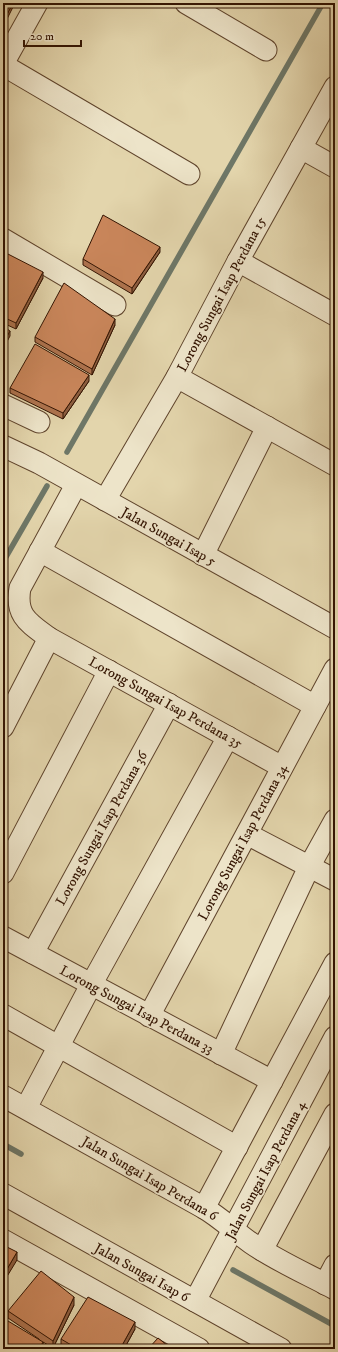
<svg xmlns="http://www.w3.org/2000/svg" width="338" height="1352" viewBox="0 0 338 1352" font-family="'IM FELL DW Pica',serif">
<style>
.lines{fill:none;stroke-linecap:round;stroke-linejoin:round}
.stream{stroke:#6e7767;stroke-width:5.5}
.minor-casing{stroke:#5f442c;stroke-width:23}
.minor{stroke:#ede4c9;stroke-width:21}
.wall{fill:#ae734e;stroke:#331402}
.shaded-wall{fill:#8d5e40;stroke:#331402}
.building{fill:#ca865b;stroke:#331402}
.labels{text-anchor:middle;stroke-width:3.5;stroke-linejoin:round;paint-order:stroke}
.street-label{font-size:14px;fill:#331402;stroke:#ede4c9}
</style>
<rect width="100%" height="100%" fill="#e3d5ac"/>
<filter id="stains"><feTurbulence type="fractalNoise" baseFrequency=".005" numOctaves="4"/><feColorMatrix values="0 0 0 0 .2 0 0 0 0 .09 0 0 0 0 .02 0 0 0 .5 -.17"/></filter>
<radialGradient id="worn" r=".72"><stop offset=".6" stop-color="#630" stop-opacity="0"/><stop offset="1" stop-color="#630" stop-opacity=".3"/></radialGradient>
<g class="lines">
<g class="stream">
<path d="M67,452L323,3"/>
<path d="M3,562L47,486"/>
<path d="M3,658L5,666L3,671"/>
<path d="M3,1144L21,1154"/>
<path d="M233,1270L335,1326"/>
</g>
<defs>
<g id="minor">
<path d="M186,3L266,50"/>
<path d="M3,64L37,3"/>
<path d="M3,65L189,174"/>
<path d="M301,148L335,167"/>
<path d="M3,239L115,305"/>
<path d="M238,261L335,315"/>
<path d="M177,377L335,465"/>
<path d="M3,405L39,422"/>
<path d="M3,446L39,463L335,628"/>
<path d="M76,485L20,588C15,616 29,623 49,638L282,767"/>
<path d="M105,500L177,377L238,261L335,87"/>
<path d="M40,551L315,706"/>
<path d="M203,555L267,427"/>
<path d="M3,727L49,638"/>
<path d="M247,834L335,880"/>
<path d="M3,873L109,671"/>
<path d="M3,937L272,1081"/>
<path d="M33,953L169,704"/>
<path d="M3,1015L237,1147"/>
<path d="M149,1016L335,669"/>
<path d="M221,1054L309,867L335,820"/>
<path d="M3,1096L204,1208C221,1218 235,1232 251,1243C277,1261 307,1274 335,1289"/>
<path d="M26,1108L91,985L228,737"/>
<path d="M3,1194L281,1349"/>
<path d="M204,1208L335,963"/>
<path d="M3,1240L199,1349"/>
<path d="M262,1250L335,1114"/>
<path d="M325,1284L335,1265"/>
<path d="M195,1301L335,1037"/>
</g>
</defs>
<use href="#minor" class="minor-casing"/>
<use href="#minor" class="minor"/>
</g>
<g class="wall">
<path d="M160,252L132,294L83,265V259Z"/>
<path d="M3,257L43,278L16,329L3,323Z"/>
<path d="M115,325L92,375L35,342V337Z"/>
<path d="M89,381L63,419L10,393V388Z"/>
<path d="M74,1305L53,1348L43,1342V1349L39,1339L8,1318V1311Z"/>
<path d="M135,1329L124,1349H65L61,1347V1339Z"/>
</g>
<g class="shaded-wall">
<path d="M13,3H15L3,27V22Z"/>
<path d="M160,247V252L132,294V288Z"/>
<path d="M43,272V278L16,329V323Z"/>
<path d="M115,319V325L92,375V369Z"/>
<path d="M10,331V336L3,349V343Z"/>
<path d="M89,375V381L63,419V413Z"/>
<path d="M17,1252V1260L3,1283V1276Z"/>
<path d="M74,1297V1305L53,1348V1341Z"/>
<path d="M135,1322V1329L124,1349H120Z"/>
<path d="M43,1342V1349H39Z"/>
</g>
<g class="building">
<path d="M3,3H13L3,22Z"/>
<path d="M103,215L160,247L132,288L83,259Z"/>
<path d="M6,253L43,272L16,323L3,317V257Z"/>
<path d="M64,283L115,319L92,369L35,337Z"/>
<path d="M3,326L10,331L3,343Z"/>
<path d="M35,344L89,375L63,413L10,388Z"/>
<path d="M3,1245L17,1252L3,1276Z"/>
<path d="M41,1271L74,1297L53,1341L8,1311Z"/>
<path d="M88,1297L135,1322L120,1349H78L61,1339Z"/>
<path d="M3,1318L43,1342L39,1349H3Z"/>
<path d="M158,1338L172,1349H148Z"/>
<path d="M58,1345L65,1349H55Z"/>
</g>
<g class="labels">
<g class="street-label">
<text transform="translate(221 294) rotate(-62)" y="5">Lorong Sungai Isap Perdana 15</text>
<text transform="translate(169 536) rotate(29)" y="5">Jalan Sungai Isap 5</text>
<text transform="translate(166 702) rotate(29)" y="5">Lorong Sungai Isap Perdana 35</text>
<text transform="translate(101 828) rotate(-61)" y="5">Lorong Sungai Isap Perdana 36</text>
<text transform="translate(242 842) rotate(-62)" y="5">Lorong Sungai Isap Perdana 34</text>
<text transform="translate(137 1009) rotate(28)" y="5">Lorong Sungai Isap Perdana 33</text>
<text transform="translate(265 1170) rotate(-62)" y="5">Jalan Sungai Isap Perdana 4</text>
<text transform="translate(150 1178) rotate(30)" y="5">Jalan Sungai Isap Perdana 6</text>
<text transform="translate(142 1272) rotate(29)" y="5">Jalan Sungai Isap 6</text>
</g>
</g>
<rect width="338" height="1352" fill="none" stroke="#e3d5ac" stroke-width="16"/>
<rect x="4" y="4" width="330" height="1344" fill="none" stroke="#331402" stroke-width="2"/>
<rect x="8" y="8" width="322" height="1336" fill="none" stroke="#331402"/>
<path d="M24 40v6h57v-6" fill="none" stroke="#331402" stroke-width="2"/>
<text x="30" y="40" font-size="12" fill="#331402" stroke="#ede4c9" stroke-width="3" paint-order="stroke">20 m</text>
<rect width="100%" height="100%" filter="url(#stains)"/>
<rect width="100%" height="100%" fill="url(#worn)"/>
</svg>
